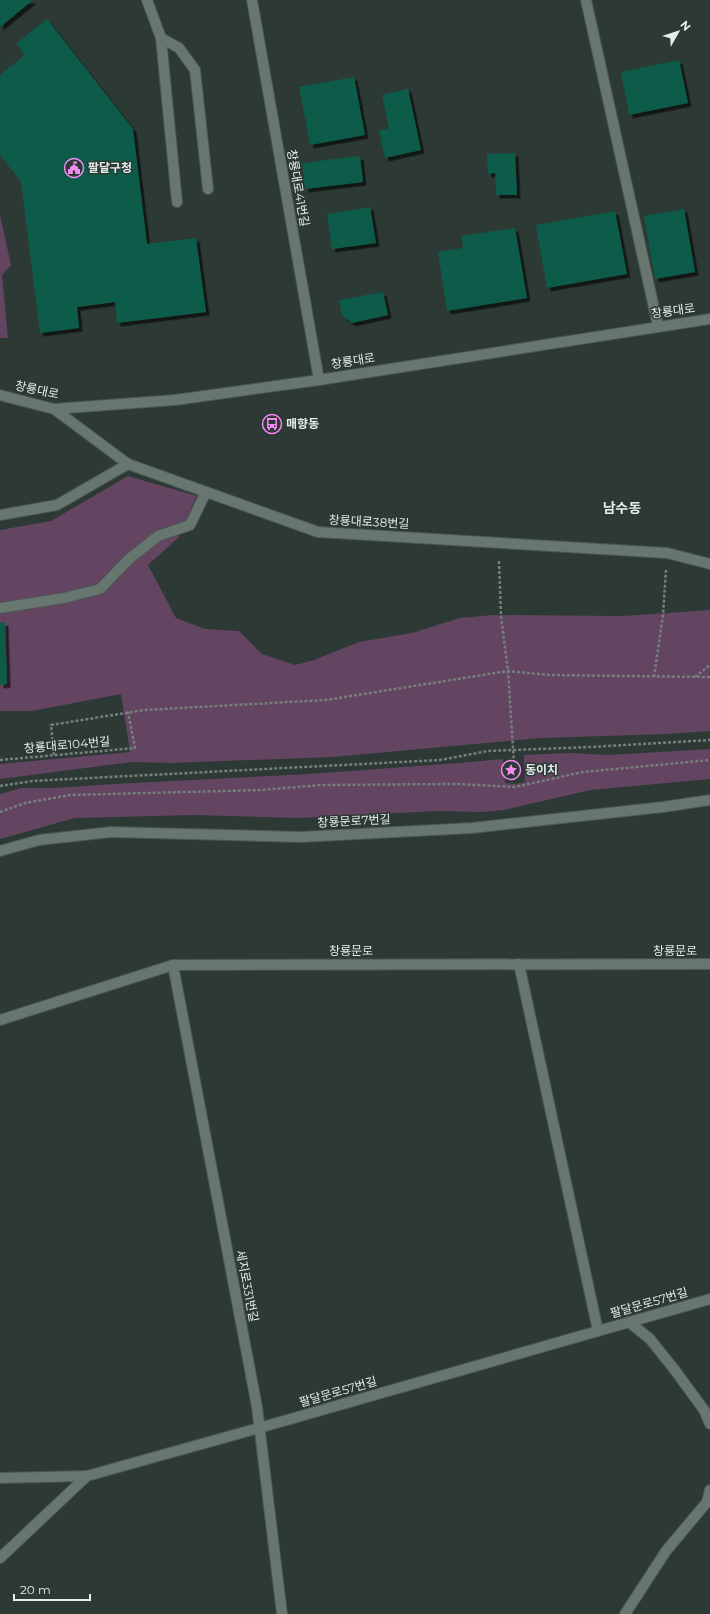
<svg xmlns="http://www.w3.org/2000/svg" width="710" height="1614" viewBox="0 0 710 1614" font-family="Montserrat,'Noto Sans KR',sans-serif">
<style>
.green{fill:#634562}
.building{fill:#0c5c48;filter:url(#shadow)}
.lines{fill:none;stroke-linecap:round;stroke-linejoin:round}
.minor-casing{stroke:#4b5552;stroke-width:12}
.path{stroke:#757f7b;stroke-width:2.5;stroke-dasharray:3 2;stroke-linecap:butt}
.minor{stroke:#687670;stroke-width:10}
.labels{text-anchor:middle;stroke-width:3;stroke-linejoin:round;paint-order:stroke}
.poi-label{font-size:12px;font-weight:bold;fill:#e5edea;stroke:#2d3935;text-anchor:start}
.street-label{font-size:12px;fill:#e5edea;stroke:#2d3935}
.quarter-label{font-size:14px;font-weight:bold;fill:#e5edea;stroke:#2d3935}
</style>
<defs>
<filter id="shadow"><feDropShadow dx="3.5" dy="3.5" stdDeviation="0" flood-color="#0009"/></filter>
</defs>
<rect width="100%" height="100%" fill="#2d3935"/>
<g class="green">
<path d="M0,215L11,265L2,275L8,338H0Z"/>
<path d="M128,476L197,496L178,538L148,565L176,618L205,629L239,631L262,654L295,665L314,660L359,642L412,633L460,618L493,615L624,616L710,610V731L667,734L541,738L333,757L171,763L132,762L0,779V764L130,752L121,694L32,711H0V530L51,521Z"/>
<path d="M710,749V779L591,790L504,810L482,812L437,811L301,818L194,815L75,818L0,839V794L22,788H55L114,784L309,774L459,763L503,759L505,783L516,784L525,782L524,755L569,753L608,755Z"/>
</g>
<g class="building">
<path d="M0,0H33L0,27Z"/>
<path d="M47,19L133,129L147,244L196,238L206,312L117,323L115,302L77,307L79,328L40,333L21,182L0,155V75L25,55L16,44Z"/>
<path d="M679,60L688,103L629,115L621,72Z"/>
<path d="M354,77L365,135L310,145L299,87Z"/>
<path d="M408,89L421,150L385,158L379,131L389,128L382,95Z"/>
<path d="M515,153L517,195H496L495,173L488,174L487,154Z"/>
<path d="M360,156L363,182L305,189L302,163Z"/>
<path d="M370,207L376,243L332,249L327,214Z"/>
<path d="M684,209L695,272L655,279L644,216Z"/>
<path d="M615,211L627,274L547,288L536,225Z"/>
<path d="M515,228L527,298L447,311L438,252L463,248L461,236Z"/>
<path d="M383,292L388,315L352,323L342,315L339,300Z"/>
<path d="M5,622L7,684L0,685V623Z"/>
</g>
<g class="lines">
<defs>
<g id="minor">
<path d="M147,0L161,38L177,202"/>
<path d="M252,0L319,380"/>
<path d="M586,0L658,326"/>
<path d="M161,38L179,48L195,70L208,189"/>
<path d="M0,395L54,409L175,400L319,380L710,319"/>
<path d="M54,409L128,464L318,532L667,553L710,564"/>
<path d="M0,515L57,505L128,464"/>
<path d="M0,608L64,598L100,589L129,559L158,536L190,525L206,492"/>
<path d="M0,851L39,840L111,832L301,837L472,828L663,807L710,800"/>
<path d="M519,964L598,1331"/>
<path d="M173,965L257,1407L282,1614"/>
<path d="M0,1020L173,965L710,964"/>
<path d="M629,1322L650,1339L674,1369L704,1410L710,1424"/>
<path d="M0,1478L87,1476"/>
<path d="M707,1502L710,1490"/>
<path d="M0,1558L87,1476L259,1428L710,1299"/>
<path d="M625,1614L666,1551L707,1502H710"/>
</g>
</defs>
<use href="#minor" class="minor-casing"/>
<g class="path">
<path d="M499,561L501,616L508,671L515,778"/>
<path d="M654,677L663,615L666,570"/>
<path d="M695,677L710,665"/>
<path d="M54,755L51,725L144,710L326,700L508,671L549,675L710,677"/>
<path d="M0,760L135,748L128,712"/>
<path d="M0,786L32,781L440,760L488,751L591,747L710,740"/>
<path d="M0,812L25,803L70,795L262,790L321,785L455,784L515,787L583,772L710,760"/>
</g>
<use href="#minor" class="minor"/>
</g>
<defs>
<symbol id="civic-ring" viewBox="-11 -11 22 22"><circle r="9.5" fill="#2d3935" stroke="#f38af1" stroke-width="1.5"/><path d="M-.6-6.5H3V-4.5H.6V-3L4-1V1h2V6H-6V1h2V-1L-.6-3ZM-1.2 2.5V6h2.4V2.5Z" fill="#f38af1"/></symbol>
<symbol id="bus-ring" viewBox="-11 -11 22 22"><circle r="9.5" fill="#2d3935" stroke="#f38af1" stroke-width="1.5"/><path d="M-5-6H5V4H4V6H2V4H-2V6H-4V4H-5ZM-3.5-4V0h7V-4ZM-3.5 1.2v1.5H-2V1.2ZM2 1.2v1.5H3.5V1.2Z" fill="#f38af1"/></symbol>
<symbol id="sight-ring" viewBox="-11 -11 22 22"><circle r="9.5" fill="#2d3935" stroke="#f38af1" stroke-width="1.5"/><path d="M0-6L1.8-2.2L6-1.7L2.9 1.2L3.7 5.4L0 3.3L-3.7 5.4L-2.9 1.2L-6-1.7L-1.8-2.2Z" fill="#f38af1"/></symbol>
</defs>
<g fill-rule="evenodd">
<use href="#civic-ring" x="63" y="157" width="22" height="22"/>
<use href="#bus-ring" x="261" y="413" width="22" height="22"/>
<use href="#sight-ring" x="500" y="759" width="22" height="22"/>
</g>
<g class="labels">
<g class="poi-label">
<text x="88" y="172">팔달구청</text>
<text x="286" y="428">매향동</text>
<text x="525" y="774">동이치</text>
</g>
<g class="street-label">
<text transform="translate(298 188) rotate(80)" y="4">창룡대로41번길</text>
<text transform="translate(673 311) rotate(-8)" y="4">창룡대로</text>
<text transform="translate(353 361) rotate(-9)" y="4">창룡대로</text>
<text transform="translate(37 390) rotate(12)" y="4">창룡대로</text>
<text transform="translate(369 522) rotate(3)" y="4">창룡대로38번길</text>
<text transform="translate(67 745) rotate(-5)" y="4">창룡대로104번길</text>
<text transform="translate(354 821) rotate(-3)" y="4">창룡문로7번길</text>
<text x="351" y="955">창룡문로</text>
<text x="675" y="955">창룡문로</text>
<text transform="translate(247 1286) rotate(79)" y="4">세지로331번길</text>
<text transform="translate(649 1303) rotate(-16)" y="4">팔달문로57번길</text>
<text transform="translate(338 1392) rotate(-16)" y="4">팔달문로57번길</text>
</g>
<g class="quarter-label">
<text x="622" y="513">남수동</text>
</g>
</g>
<g transform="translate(678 32) rotate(51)" stroke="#2d3935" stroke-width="3" paint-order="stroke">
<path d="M0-3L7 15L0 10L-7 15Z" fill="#e5edea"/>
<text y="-6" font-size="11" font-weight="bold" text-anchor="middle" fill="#e5edea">N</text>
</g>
<path d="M14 1594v6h76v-6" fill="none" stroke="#e5edea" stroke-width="2"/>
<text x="20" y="1594" font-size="12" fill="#e5edea" stroke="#2d3935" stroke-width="3" paint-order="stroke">20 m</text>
</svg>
